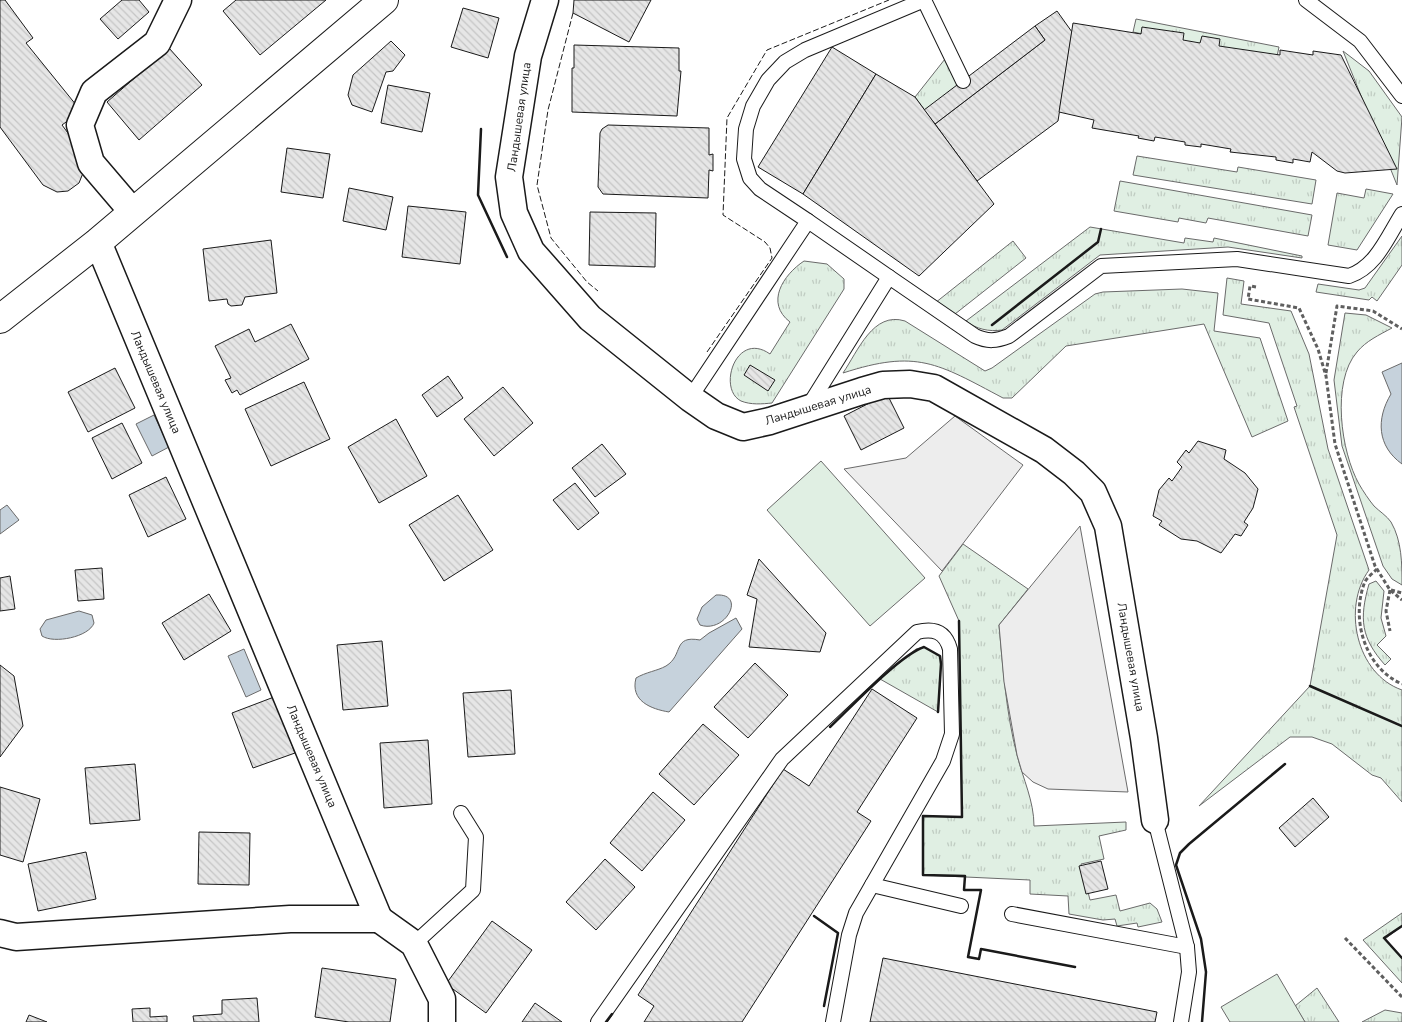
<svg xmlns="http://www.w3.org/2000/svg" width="1402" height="1022" viewBox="0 0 1402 1022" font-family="'Nunito Sans',sans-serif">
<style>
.grass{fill:url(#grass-tufts);stroke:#6a6a6a}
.garden{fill:#e0efe3;stroke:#6a6a6a}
.parking{fill:#ededed;stroke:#6a6a6a}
.water{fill:#c6d2dc;stroke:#6a6a6a}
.building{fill:url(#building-back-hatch);stroke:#1a1a1a}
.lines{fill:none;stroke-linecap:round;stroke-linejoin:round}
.service-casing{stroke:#1a1a1a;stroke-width:16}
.minor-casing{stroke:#1a1a1a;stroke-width:29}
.tertiary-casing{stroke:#1a1a1a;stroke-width:30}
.path{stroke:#5f5f5f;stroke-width:3;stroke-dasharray:4 2.5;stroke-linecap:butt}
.service{stroke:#fff;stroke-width:14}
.minor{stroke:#fff;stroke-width:26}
.tertiary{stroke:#fff;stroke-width:28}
.fence{stroke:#1a1a1a;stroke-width:1;stroke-dasharray:6 2.5;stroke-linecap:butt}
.wall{stroke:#1a1a1a;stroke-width:2.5}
.labels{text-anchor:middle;stroke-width:4;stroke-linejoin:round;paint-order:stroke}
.street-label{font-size:12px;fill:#1a1a1a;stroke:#fff}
</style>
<defs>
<pattern id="grass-tufts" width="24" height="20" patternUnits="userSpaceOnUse" patternTransform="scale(1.25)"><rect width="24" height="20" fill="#e0efe3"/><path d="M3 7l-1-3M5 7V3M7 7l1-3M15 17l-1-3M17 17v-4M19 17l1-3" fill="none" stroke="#c0ccc2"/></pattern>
<pattern id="building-back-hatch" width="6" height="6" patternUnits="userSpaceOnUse" patternTransform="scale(1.25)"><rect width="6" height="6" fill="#e6e6e6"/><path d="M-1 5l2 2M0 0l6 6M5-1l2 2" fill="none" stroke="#c5c5c5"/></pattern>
</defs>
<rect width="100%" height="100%" fill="#fff"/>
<g class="grass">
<path d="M1136,19L1279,47L1276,61L1133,32Z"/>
<path d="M1343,51L1369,71L1402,117L1397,185Z"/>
<path d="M945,59L961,92L930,117L915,97Z"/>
<path d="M1137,156L1237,172L1238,167L1316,180L1312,204L1133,175Z"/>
<path d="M1120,181L1312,215L1308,236L1208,218L1206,223L1179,218L1178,222L1114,211Z"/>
<path d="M1366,189L1393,194L1357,250L1328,245L1337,193L1364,198Z"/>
<path d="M1090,227L1184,243L1185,238L1213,242L1214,238L1302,256V258L1228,247L1100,255L1002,330C989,332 976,329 966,321Z"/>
<path d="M1402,236V265L1377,301L1372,297L1369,300L1316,292L1318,284L1359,290L1365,288Z"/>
<path d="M1013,241L1026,258L955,314L935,303Z"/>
<path d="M804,261L827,264L844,279V289L772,403C762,404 751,405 741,401C717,389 736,330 770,354L790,322C765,303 783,275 804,261Z"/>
<path d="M1227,278L1244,281L1241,304L1291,311L1309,354L1328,449L1369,570C1342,607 1356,674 1402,690V802L1381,778L1372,775L1332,744L1312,737H1290L1199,806L1310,686L1337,535L1294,407L1297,406L1269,323L1223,315Z"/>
<path d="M1182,289L1218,293L1214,331L1260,338L1288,421L1252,437L1204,324L1066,346L1012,398H1003C937,363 917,349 843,373C858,351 873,311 905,321L985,371L992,368L1095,294L1103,292Z"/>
<path d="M1345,313L1366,315L1392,328C1379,335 1366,341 1357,352C1331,382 1341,452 1359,484C1363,491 1369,500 1374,506C1379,511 1387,516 1391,522C1402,541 1402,564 1402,585L1392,579L1383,566L1342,446L1334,380Z"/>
<path d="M963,544L1028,589L999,625C1003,668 1006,713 1017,755C1023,779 1034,801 1034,826L1126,822V830L1099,836L1104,859L1081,864L1090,900L1116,895L1120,911L1150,903L1157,909L1162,922L1138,927L1137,923L1117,926L1115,919L1103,920L1069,914L1068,896L1030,894V880L923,875V816L962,817L959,621L939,576Z"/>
<path d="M1376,581L1384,591L1381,618L1386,636L1377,645L1391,659L1385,665C1361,638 1359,619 1369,584Z"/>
<path d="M924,647L940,656L941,664L938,712L880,679L916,649Z"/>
<path d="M1402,913V926L1385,939L1402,958V983L1363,940Z"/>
<path d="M1317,988L1339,1022H1305L1295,1006Z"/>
<path d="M1385,1010L1402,1013V1022H1362Z"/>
</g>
<g class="garden">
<path d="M821,461L925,578L870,626L767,510Z"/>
<path d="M1277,974L1305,1022H1230L1221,1007Z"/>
</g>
<g class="parking">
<path d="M955,416L1023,465L942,571L844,469L906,458Z"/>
<path d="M1080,526L1128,792L1048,789L1033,782L1022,772L1017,755L1004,682L999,625Z"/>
</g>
<g class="water">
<path d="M1402,363V464C1377,446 1376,419 1391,394L1382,372Z"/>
<path d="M154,415L169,447L152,456L136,424Z"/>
<path d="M7,505L19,520L0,534V510Z"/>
<path d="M716,595C747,593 726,634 700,625L697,619L702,607Z"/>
<path d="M79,611L92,615L94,623C89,637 54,644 42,636L40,629L46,620Z"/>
<path d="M736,618L742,629L669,712C651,709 630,701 636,678C646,672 657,671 666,666C684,655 672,635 700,640L709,633Z"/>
<path d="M244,649L261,690L246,697L228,656Z"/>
</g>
<g class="building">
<path d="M0,0H5L33,38L26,43L81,111L62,125L82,152L85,168L79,183L68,191L57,192L43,185L0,127Z"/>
<path d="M122,0H139L149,12L118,39L100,19Z"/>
<path d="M236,0H326L260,55L223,11Z"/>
<path d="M574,0H651L629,42L573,13Z"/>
<path d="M463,8L499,18L488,58L451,47Z"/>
<path d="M1057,11L1072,32L1058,121L977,181L935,124L1045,40L1035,26Z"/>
<path d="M1073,23L1141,34L1142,27L1184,33L1183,40L1200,43L1202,36L1220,39L1219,46L1280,55V50L1313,55V51L1341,55L1397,169L1345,173L1337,171L1312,152L1310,162L1293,159V163L1276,160V157L1230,152L1231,149L1201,144V147L1185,145V142L1155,137L1154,141L1138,138L1139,136L1092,128L1094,120L1059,112Z"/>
<path d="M1035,26L1045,40L935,124L924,110Z"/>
<path d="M391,41L405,55L393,71L386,72L372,112L352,105L348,95L353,75Z"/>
<path d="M574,45L679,48V71H681L677,116L572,112V68H574Z"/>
<path d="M832,47L876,74L803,194L758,167Z"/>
<path d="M169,48L202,85L139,140L107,102Z"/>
<path d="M876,74L915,97L994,204L919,276L803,194Z"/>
<path d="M388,85L430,93L422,132L381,123Z"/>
<path d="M608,125L709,128V155L713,154V171L709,170L708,198L603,194L598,187L600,133L602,129Z"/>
<path d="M287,148L330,154L323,198L281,192Z"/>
<path d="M349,188L393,197L386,230L343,221Z"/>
<path d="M408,206L466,212L460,264L402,257Z"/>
<path d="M590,212L656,213L655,267L589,265Z"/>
<path d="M271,240L277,293L245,297L242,305L231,306L228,304L227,299L209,301L203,249Z"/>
<path d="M291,324L309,359L240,395L237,390L232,393L225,380L231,378L215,346L249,329L255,342Z"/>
<path d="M750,365L775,380L768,391L744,375Z"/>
<path d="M115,368L135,408L88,432L68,392Z"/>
<path d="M448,376L463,398L437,417L422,395Z"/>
<path d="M304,382L330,439L271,466L245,409Z"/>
<path d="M503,387L533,423L494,456L464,419Z"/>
<path d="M887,394L904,428L861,450L844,416Z"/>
<path d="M396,419L427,476L379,503L348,447Z"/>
<path d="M122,423L142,463L112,479L92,438Z"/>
<path d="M1198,441L1226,450L1224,459L1245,473L1258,489L1253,508L1244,522L1248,525L1241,536L1235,534L1221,553L1197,541L1181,539L1159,525L1162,521L1153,516L1159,490L1169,478L1172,481L1182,467L1177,462L1186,450L1189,453Z"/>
<path d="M602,444L626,474L595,497L572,468Z"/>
<path d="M166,477L186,519L148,537L129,495Z"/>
<path d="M575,483L599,513L578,530L553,500Z"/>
<path d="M458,495L493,550L444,581L409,525Z"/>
<path d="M759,559L826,633L820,652L749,647L757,599L747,595Z"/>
<path d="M102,568L104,599L78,601L75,570Z"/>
<path d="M10,576L15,609L0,611V578Z"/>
<path d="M209,594L231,631L184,660L162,623Z"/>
<path d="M382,641L388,706L343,710L337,645Z"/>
<path d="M755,663L788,695L748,738L714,707Z"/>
<path d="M0,665L14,676L23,726L0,757Z"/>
<path d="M872,689L917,718L857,812L871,821L742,1022H644L654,1006L638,995L783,769L809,786Z"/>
<path d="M511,690L515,754L468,757L463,693Z"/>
<path d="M274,697L295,753L253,768L232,713Z"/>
<path d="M703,724L739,755L694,805L659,774Z"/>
<path d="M428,740L432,804L384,808L380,743Z"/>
<path d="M135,764L140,820L90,824L85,768Z"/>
<path d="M0,787L40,799L23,862L0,855Z"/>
<path d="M653,792L685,820L642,871L610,843Z"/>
<path d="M1313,798L1329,817L1295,847L1279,828Z"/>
<path d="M199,832L250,833L249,885L198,884Z"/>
<path d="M86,852L96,899L38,911L28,864Z"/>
<path d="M605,859L635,887L596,930L566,902Z"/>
<path d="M1101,861L1108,889L1086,894L1079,866Z"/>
<path d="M492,921L532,950L486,1013L446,984Z"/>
<path d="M883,958L1157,1012L1155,1022H870Z"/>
<path d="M322,968L396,979L390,1022H349L315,1017Z"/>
<path d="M257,998L259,1022H194L193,1016L222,1014V1000Z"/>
<path d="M535,1003L562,1022H522Z"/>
<path d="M150,1008V1017L167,1016V1022H133L132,1009Z"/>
<path d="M29,1015L47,1022H26Z"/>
</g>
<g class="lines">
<defs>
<g id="service">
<path d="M924,0L963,81"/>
<path d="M1306,0L1360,41L1402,96"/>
<path d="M808,221L889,277"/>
<path d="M690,398L808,221L760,189L750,178L744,159L746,129L753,106L768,80L785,62L805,50L924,0"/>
<path d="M808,407L889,277L975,336C988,342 996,341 1009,336L1101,266L1237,259L1349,276C1376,267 1387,238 1402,214"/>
<path d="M1155,820L1187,947L1189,972L1181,1022"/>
<path d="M872,885L961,906"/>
<path d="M1012,914L1187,947"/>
<path d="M414,944L473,890L476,837L461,813"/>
<path d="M598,1022L782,759L917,632C933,628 945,631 950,649L952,734L943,761L856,913L849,935L833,1022"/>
</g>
<g id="minor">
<path d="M545,0L528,56L509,177L514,213L531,251L590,318L690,398L716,416L743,427L770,421L862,391L883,385L910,384L934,388L1044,450L1074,473L1093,492L1108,526L1144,738L1155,820"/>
<path d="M132,211L91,163L80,125L94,92L157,43L178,0"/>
<path d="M98,242L379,919"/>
<path d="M379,919L414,944L442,999V1022"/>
<path d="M0,933L16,937L290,919H379"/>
</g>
<path id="tertiary" d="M0,319L98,242L384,0"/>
</defs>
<use href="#service" class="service-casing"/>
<use href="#minor" class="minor-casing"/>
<use href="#tertiary" class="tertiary-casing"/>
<g class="path">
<path d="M1256,287L1250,286L1248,299L1299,308L1318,349L1326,376L1335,444L1375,566L1390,590L1402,600"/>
<path d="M1326,373L1337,306L1373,311L1402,329"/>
<path d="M1377,569C1373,573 1366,578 1364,584C1351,620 1365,668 1402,684"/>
<path d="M1390,590L1386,611L1390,631"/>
<path d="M1391,590L1402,593"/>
<path d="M1345,938L1402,997"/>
</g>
<use href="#service" class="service"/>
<use href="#minor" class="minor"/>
<use href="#tertiary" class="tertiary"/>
<g class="fence">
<path d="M573,13L548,110L537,185L551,238L587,282L598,291"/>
<path d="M707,352L772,258L770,248L765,242L723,215L727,118L767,50L889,0"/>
</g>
<g class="wall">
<path d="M481,129L478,195L507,257"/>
<path d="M992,325L1098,242L1101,229"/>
<path d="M959,621L962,817L923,816V875L965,876L964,890H981L968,957L979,959L981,949L1075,967"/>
<path d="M1310,686L1402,726"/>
<path d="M830,727C851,707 900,655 924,647L940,656L941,664L938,712"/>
<path d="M814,916L838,933L824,1006"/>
<path d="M1402,926L1384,938L1402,958"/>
<path d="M606,1022L612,1014"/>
<path d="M1202,1022L1206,972L1201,939L1176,865L1180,853L1189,844L1285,764"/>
</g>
</g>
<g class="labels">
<g class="street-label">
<text transform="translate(519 117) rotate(-82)" y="4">Ландышевая улица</text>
<text transform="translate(156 382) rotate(67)" y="4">Ландышевая улица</text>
<text transform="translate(818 405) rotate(-17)" y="4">Ландышевая улица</text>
<text transform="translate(1131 657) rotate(80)" y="4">Ландышевая улица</text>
<text transform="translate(312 756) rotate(67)" y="4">Ландышевая улица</text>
</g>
</g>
</svg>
